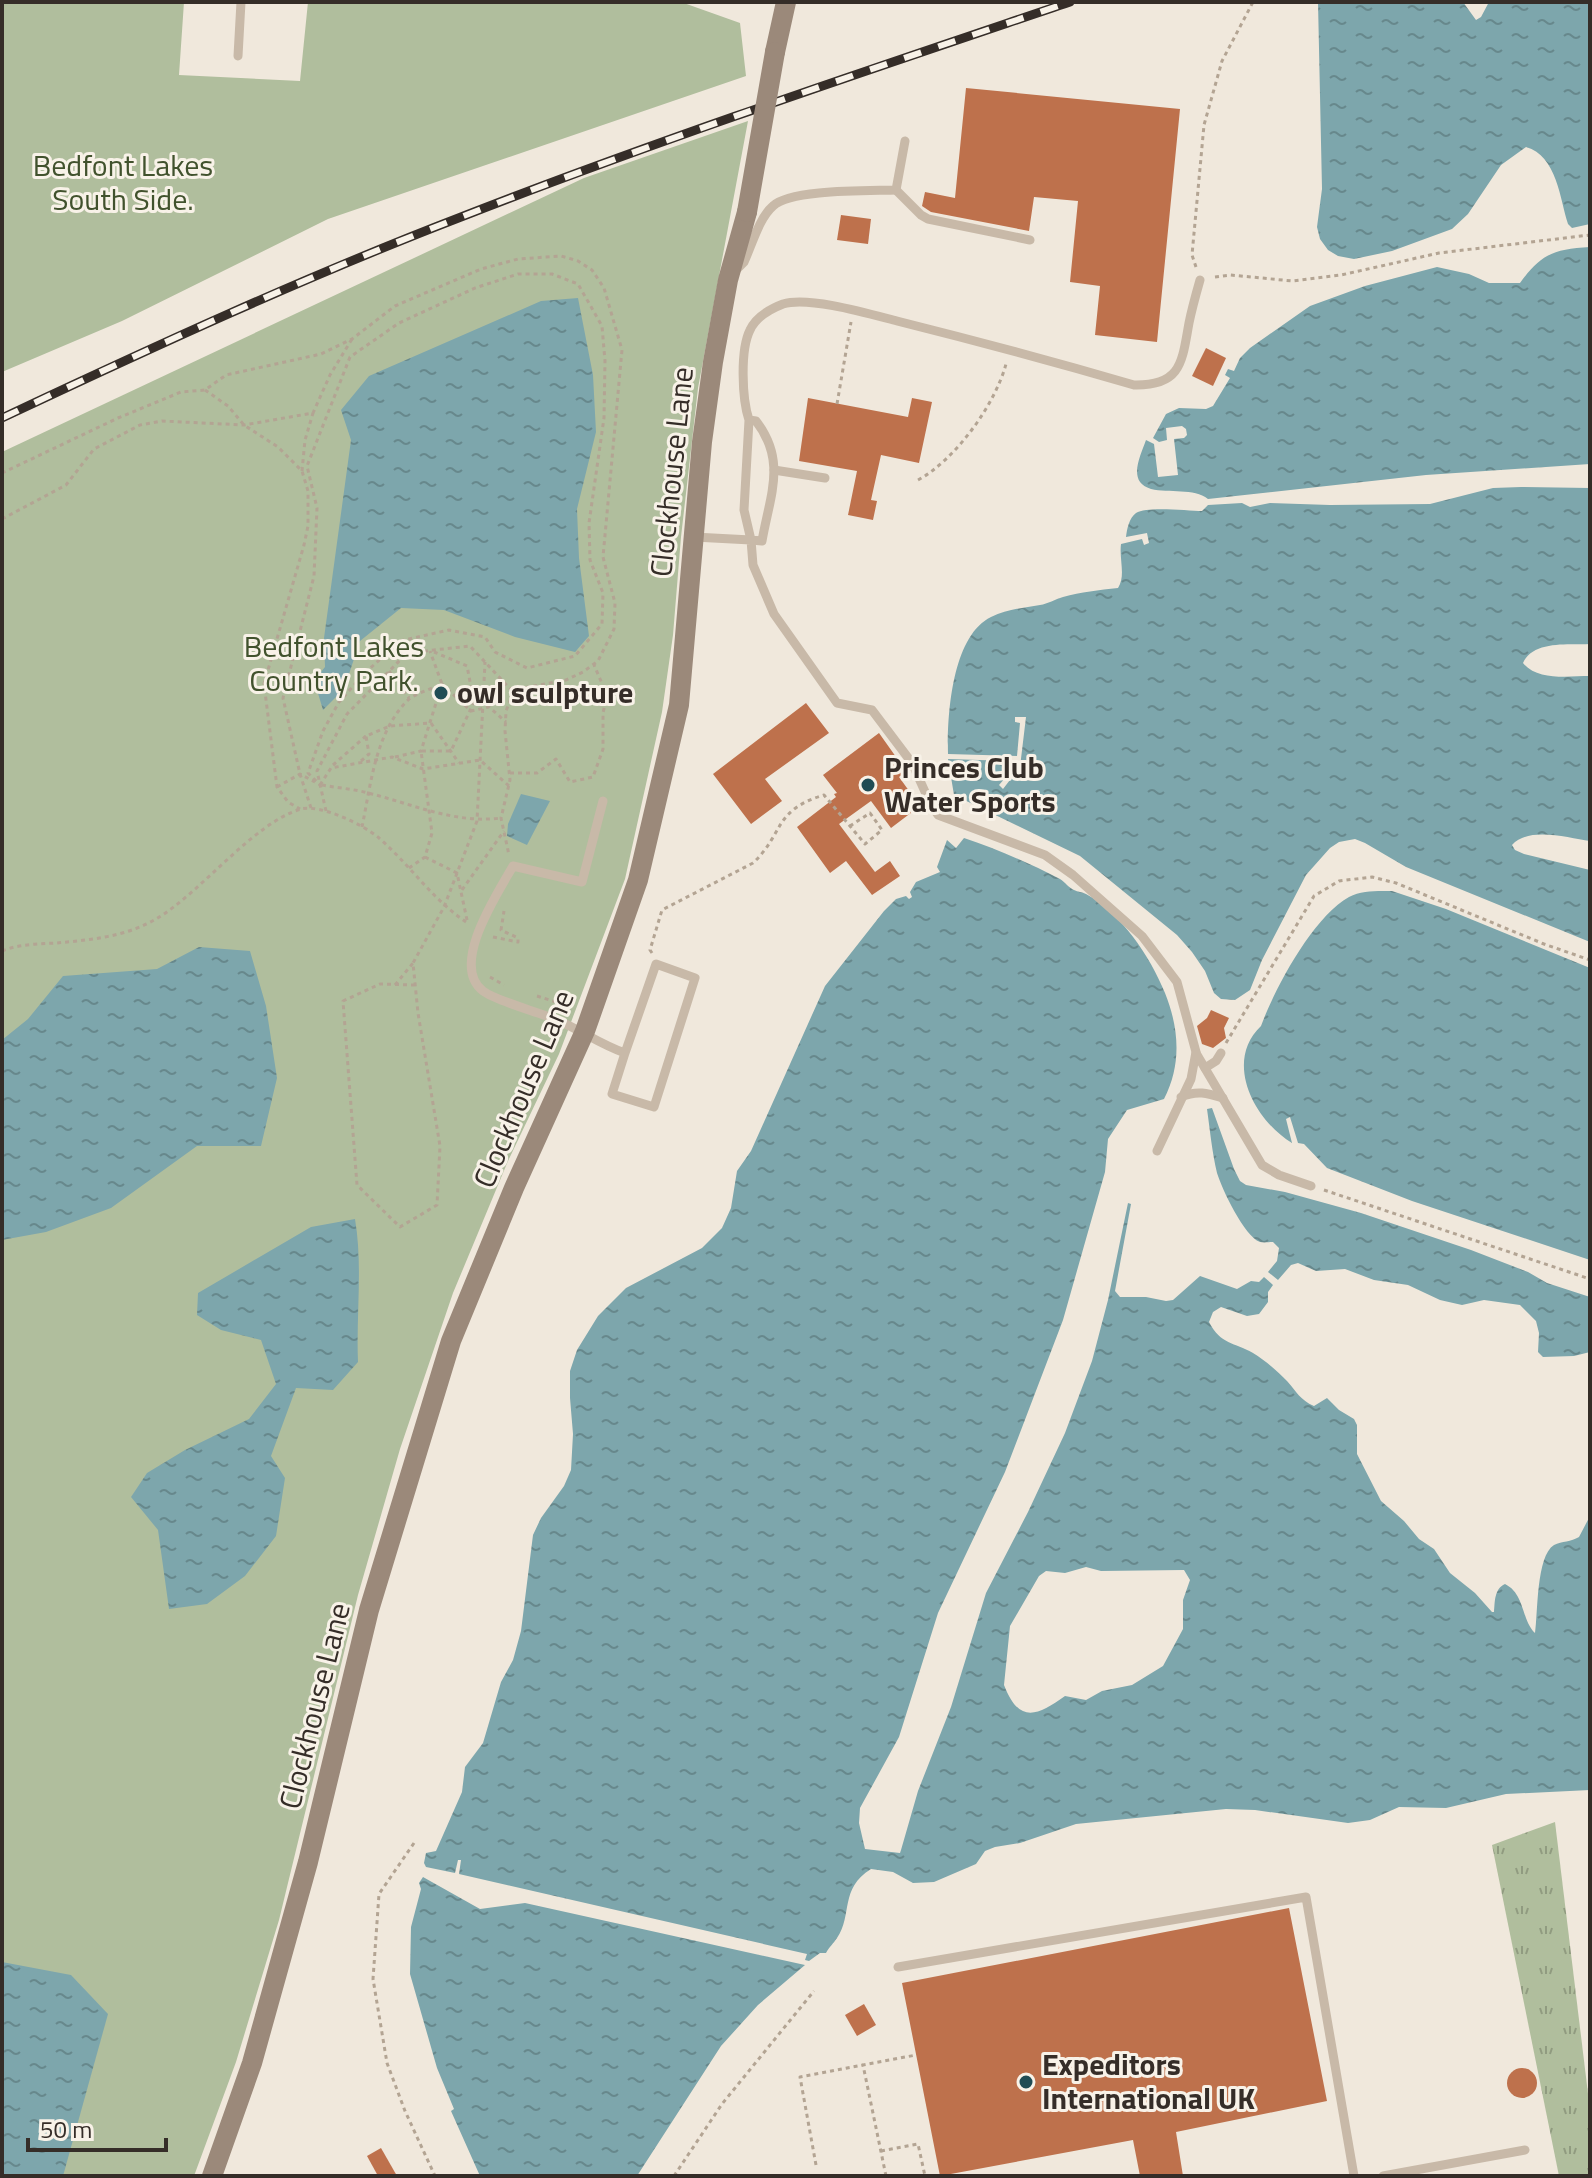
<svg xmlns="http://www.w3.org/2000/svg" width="1592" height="2178" viewBox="0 0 1592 2178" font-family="'Titillium Web',sans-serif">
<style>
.grass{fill:url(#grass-tufts)}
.green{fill:#b0be9d}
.water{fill:url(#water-ripples);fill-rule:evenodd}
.building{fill:#be714c}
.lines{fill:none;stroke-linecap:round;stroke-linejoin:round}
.path{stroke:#b3a493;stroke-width:3;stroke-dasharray:4 4;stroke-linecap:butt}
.service{stroke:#c8b9a8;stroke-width:9}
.secondary{stroke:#9b897a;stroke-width:20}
.rail-casing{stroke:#352d28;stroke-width:9}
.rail{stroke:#f8f2e8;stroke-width:6;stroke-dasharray:18;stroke-linecap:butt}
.secondary-bridge{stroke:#9b897a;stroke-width:20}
.poi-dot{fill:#204c54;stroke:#f8f2e8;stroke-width:3}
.labels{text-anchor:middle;stroke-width:6;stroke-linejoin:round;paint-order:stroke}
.park-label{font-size:30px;fill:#41522d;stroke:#f8f2e8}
.street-label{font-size:30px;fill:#352d28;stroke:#f8f2e8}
.poi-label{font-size:30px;font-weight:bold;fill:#352d28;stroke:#f8f2e8;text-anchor:start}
</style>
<defs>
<pattern id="grass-tufts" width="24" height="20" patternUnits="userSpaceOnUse" patternTransform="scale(2)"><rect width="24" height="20" fill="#b0be9d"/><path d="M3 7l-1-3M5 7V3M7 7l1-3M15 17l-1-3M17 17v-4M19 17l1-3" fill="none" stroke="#909b80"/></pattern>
<pattern id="water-ripples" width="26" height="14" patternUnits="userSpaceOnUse" patternTransform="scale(2)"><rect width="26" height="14" fill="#7da6ac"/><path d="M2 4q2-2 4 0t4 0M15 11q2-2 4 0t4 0" fill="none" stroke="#67888c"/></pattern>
</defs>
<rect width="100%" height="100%" fill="#f0e8dc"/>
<path class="grass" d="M1555,1822L1590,2110V2176H1559L1492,1845Z"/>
<g class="green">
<path d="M2,2H184L179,75L300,81L308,2H681L740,23L746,76L328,219L122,321L2,372Z"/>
<path d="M748,121L698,388L681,537L673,635L662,712L625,879L559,1054L508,1161L453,1293L400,1449L358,1595L279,1920L236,2062L194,2176H2V452L584,178Z"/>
</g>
<g class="water">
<path d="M1318,2H1463L1476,20L1481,17L1489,2H1590V224L1572,228L1568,224C1560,199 1557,156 1526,147L1501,165L1468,214L1452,229L1392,251L1354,259L1338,256L1328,250L1320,239L1317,227L1322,189Z"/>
<path d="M1590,247V464L1426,475L1208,499C1194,488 1169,493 1151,489C1127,482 1140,457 1146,440L1154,444L1158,477L1178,475L1174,439L1184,438L1187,435L1186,429L1182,426L1166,428L1167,440L1159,442L1153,438L1166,414L1179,408L1206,409L1213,406L1230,378L1225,375L1228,369L1234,371L1240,358L1250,348L1310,306L1365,286L1437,267L1469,274L1489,283H1520C1541,254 1554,249 1590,247Z"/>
<path d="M578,298L593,375L596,432L577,509L579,558L589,636L575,652L515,637L444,610L401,608L360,641L344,689L323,710L314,680L325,667L324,638L351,440L341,410L369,376L541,301Z"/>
<path d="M1521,487L1590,488V644C1569,645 1533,640 1523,663C1538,681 1568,676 1590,676V841C1568,838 1529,826 1512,845L1515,850L1524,854L1590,870V942L1406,867L1365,843L1355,839L1339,842L1330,848L1306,875L1262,960L1250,990L1235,1000L1221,999L1214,993L1205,971L1192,952L1177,935L1080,856L954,795L948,759L1011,761L1008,765L1013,769L999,785L1003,789L1020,767L1026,717H1015V722L1020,723L1017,756L948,754C947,715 952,636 991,617C1007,609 1023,608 1040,605C1048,604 1055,599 1063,597C1081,592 1099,590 1118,588C1126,576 1119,559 1121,544L1142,539L1144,545L1149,543L1147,533L1126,537C1127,529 1129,518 1136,513C1147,506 1188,511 1202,511L1208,505L1242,503L1250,507L1270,503L1330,505L1430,504L1493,488Z"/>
<path d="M521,794L550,801L527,845L507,836L508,824Z"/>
<path d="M964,838C997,849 1029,863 1060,879C1065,882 1069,888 1074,890C1078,892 1082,892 1086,894C1121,913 1150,956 1165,993C1179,1028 1182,1064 1164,1099L1127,1110L1108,1139L1105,1172L1063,1320L1005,1472L938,1613L899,1737L860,1808L859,1823L865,1849L900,1853L901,1850L918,1791L951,1707L986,1593L1028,1512L1065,1433L1092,1361L1108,1300L1128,1203L1131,1204L1115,1291L1120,1297H1146L1166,1301L1173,1300L1200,1276L1237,1289L1251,1281L1259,1282L1264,1277L1273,1285L1268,1292V1302L1259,1314L1247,1316L1221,1307L1213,1312L1209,1322C1221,1345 1234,1342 1253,1353C1265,1360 1278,1372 1287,1381C1297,1392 1300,1400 1314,1406L1327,1398L1339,1410L1354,1419L1357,1425V1454L1381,1501L1404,1521L1419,1539L1434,1549L1450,1573L1475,1593L1492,1612H1494C1495,1602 1494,1589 1505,1584C1525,1594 1521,1619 1535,1633C1538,1614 1536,1556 1554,1545C1562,1541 1571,1542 1579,1537L1590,1516V1790L1506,1794L1446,1808L1399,1807L1370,1820L1348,1823L1255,1810L1226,1809L1076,1824L1020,1843L995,1847L985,1851L976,1864L934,1882L913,1883L893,1872L871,1869C839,1889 853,1915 837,1938C833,1944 830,1946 826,1953H820L809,1961L805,1960L807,1954L459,1874L461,1860H458L455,1873L426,1867L424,1863L426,1853L436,1851L462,1792L465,1767L483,1743L501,1682L513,1660L521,1631L533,1535L541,1518L564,1486L571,1470L573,1434L570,1398V1371L577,1350L598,1316L626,1288L702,1248L722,1228L731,1208L737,1171L751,1151L825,986L884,911L896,899L906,896L909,899L912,897L910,892L916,882L940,872L937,867L947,840L956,848ZM1086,1567L1101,1571L1184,1570L1190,1580L1183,1600V1629L1163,1666L1132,1685L1102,1691L1086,1700L1065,1696C1037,1716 1019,1724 1004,1685L1010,1626L1039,1576L1046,1571L1065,1573Z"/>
<path d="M1392,891L1446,909L1590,968V1260L1412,1201L1327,1168L1304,1144L1298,1143L1290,1117L1286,1119L1292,1143C1255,1121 1223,1062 1261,1026C1275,988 1313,917 1349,897C1362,890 1378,891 1392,891Z"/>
<path d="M199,947L250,951L266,1006L277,1078L261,1146H197L111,1208L46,1232L2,1240V1040L28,1019L63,976L157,969Z"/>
<path d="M1212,1108L1234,1169L1240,1181L1246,1185L1285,1192L1361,1213L1471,1250L1528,1272L1547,1283L1590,1297V1352L1574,1356L1543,1357L1538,1352L1539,1333L1536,1321L1520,1305L1484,1300L1462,1305L1440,1300L1408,1285L1374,1280L1345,1269L1316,1271L1298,1263L1291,1265L1278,1280L1268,1272L1277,1261L1279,1248L1273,1242C1270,1242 1264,1243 1260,1242C1244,1236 1222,1189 1217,1173C1212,1152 1210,1130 1207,1109Z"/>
<path d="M355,1219C363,1266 356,1314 358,1362L333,1390L296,1388L271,1456L285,1478L276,1536L245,1576L207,1604L169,1609L158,1530L131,1497L147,1473L185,1450L249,1419L276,1384L261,1340L221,1330L197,1315L198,1293L311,1227Z"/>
<path d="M423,1877L480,1909L525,1903L805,1965L758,2005L721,2046L637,2176H480L451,2111L454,2109L437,2068L410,1974L411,1927L421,1889L419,1883Z"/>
<path d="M2,1962L71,1975L108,2014L63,2176H2Z"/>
</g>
<g class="building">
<path d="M966,88L1180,109L1157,342L1095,335L1100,286L1070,282L1078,201L1034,197L1029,231L931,212L922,206L925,192L955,198Z"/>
<path d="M841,215L871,219L868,244L837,240Z"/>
<path d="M1206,348L1226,358L1213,386L1192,376Z"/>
<path d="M808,398L908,417L912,398L932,402L919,463L881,455L871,500L877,501L873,520L848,515L857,471L799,461Z"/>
<path d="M806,703L829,733L765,779L782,801L751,824L713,774Z"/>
<path d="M879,733L906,771L899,777L920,806L891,828L871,801L839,824L875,872L890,861L900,876L872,895L846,861L830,873L797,827L836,797L834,794L837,793L823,775Z"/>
<path d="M1211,1010L1229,1018L1224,1028L1226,1038L1213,1048L1202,1044L1197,1026L1207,1018Z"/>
<path d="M1289,1908L1327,2101L1176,2132L1183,2176H1140L1133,2140L940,2176L902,1983Z"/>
<path d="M864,2004L876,2025L857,2036L845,2015Z"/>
<circle cx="1522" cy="2083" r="15"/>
<path d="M381,2148L397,2176H378L367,2156Z"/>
</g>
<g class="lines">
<g class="path">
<path d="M1196,267L1192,255L1204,125L1222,61L1253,2"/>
<path d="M1215,277L1230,275L1293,281L1341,275L1439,253L1590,235"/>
<path d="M205,390L228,406L244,425L278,447L302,471L308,491V526L304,545L264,684L277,787L288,802L300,809"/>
<path d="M837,404L851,322"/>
<path d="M302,471L305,440L313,413"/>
<path d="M2,473L118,418L181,392L205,390L226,375L321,354L352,339L395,306L481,269L518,259L561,256L578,261L592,270L604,288L622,350L603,557L615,603L614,629L598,661L583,672L566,680L518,689L512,696L506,711L505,731L510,780L501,818L509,855"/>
<path d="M918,480C955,460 995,405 1006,364"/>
<path d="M2,519L66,485L94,449L140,425L162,421L244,425L313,413L330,375L352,339"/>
<path d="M389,671L409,698"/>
<path d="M395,757L421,751L442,684L471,711L489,707L506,722"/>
<path d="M361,761L369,754L366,736L390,726L431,723L459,763"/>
<path d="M333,765L366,736"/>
<path d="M510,773H537L556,759L570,782L593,777L603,749V713L607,695L594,665"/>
<path d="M320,785L331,768L392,757L423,769L480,760L509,786"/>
<path d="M322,785C338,788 355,789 372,794C415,805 456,824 501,818"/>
<path d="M277,787L300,774L315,782"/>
<path d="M311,808L300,774L283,698L314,576L317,508L307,466L350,357L399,323L475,288L518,274H552L578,284L602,326L605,361L604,418L589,523L590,560L603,593L602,624L575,656L527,668L495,652L485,637L449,630L400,641L365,673L339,702L323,731L308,773L320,785"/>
<path d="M326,811L317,771L347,714L407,653L470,646L514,693"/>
<path d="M362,827C371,784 375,733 408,700C416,693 432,689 442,684L430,651"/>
<path d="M425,857L457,873L467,920"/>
<path d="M409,868L425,857L432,833L421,751H451L474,702L467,666L434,652"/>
<path d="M462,890L504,831"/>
<path d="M493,937L518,942V938L501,930L504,911"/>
<path d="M2,951C19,944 38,944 56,943C90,940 125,937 156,919C202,892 253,823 301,809C321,804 364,825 379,838C410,865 432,899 466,922"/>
<path d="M652,953L650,950L662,910L753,863C784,834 773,810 824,795L865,844L882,830L870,813L850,826"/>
<path d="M490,977L504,985"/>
<path d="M395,985L413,963"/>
<path d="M415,985L380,984L343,1001L357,1185L400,1227L437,1205L440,1146L418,1013L413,963L444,907L477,821L485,662"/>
<path d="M537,996L572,1007"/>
<path d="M1226,1043L1314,896L1339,881L1372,877L1396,883L1544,944L1590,960"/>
<path d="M1324,1190L1590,1279"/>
<path d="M414,1843L379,1894L373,1979L387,2063L405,2111L435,2176"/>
<path d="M881,2151L918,2144L925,2176"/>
<path d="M816,2165L800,2077L863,2065"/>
<path d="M674,2176L722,2104L814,1991"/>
<path d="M886,2176L863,2065L916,2055"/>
</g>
<g class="service">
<path d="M238,56L241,2"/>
<path d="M896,190L921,215L928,219L1030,240"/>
<path d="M737,269L744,262C752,245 759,218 773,206C790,189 870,191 896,190L905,141"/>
<path d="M749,420L756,421C787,461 770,495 762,541L751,540L744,510L749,420C742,399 740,350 750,330C756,317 770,309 783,304C809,296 870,314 897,321C977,341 1055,362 1134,385C1182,386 1182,361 1189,323C1192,308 1196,294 1200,280"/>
<path d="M774,470L825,478"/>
<path d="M694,537L751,540L753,565L774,614L837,703L872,710L912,763L931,805L938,815L1045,855L1073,875L1142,936L1177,982L1196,1052L1191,1079L1157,1151"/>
<path d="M603,801L582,882L513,866C498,893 449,965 483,991C496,1001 535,1011 552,1018C578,1028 599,1044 625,1053L656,964L695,978L654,1107L612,1094L625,1053"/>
<path d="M1196,1053L1262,1165L1279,1175L1311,1186"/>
<path d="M1205,1068L1216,1061L1221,1053"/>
<path d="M1181,1097C1197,1090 1207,1093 1223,1098"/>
<path d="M898,1967L1306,1897L1354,2176"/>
<path d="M1383,2176L1525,2150"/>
</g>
<g class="secondary">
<path d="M775,52L786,2"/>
<path d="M212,2176L252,2063L308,1862L369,1610L451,1341L514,1188L585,1031L638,880L679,705L702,442L713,362L728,280L747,212"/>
</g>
<defs>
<path id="rail" d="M2,418C153,347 305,277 461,217C661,139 866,71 1070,2"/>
</defs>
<use href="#rail" class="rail-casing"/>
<use href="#rail" class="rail"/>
<path class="secondary-bridge" d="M747,212L775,52"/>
</g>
<g class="poi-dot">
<circle cx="441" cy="693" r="8"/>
<circle cx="868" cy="785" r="8"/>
<circle cx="1026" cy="2082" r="8"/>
</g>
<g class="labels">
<g class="park-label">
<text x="123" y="176">Bedfont Lakes<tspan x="123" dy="34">South Side.</tspan></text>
<text x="334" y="657">Bedfont Lakes<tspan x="334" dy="34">Country Park.</tspan></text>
</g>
<g class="street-label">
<text transform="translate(672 472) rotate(-84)" y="10">Clockhouse Lane</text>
<text transform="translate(524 1089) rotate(-67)" y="10">Clockhouse Lane</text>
<text transform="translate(315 1706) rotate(-76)" y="10">Clockhouse Lane</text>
</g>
<g class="poi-label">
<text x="457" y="703">owl sculpture</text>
<text x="884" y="778">Princes Club<tspan x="884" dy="34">Water Sports</tspan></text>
<text x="1042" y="2075">Expeditors<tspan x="1042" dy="34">International UK</tspan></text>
</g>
</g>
<rect width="1592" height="2178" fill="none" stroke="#352d28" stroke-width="8"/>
<path d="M28 2138v12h138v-12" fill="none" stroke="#352d28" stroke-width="4"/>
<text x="40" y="2138" font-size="24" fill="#352d28" stroke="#f8f2e8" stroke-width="6" paint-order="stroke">50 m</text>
</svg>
